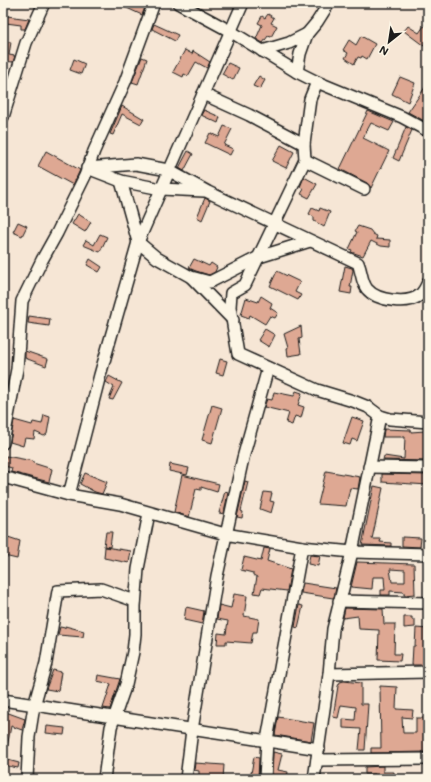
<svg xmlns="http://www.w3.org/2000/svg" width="431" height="782" viewBox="0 0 431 782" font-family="Mali,sans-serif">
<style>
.building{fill:#dea893;stroke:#1c1c1c;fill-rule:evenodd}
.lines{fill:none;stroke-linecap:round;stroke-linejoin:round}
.minor-casing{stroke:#1c1c1c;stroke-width:14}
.minor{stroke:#fcf5e5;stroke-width:11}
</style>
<rect width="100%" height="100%" fill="#f6e6d5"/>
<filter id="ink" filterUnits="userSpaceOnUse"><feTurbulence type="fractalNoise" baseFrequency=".025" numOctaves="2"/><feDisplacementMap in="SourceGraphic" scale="8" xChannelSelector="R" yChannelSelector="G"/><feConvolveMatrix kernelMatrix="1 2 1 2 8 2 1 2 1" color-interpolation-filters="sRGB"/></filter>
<g filter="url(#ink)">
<g class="building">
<path d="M116,3H140L146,5L142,15Z"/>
<path d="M268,14L274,18L271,23L277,26L271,37L268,36L263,43L256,39L262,25L258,23L262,16L265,18Z"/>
<path d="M7,16L29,19L25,29H21V25L6,23Z"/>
<path d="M154,24L178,35L175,41L152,29Z"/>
<path d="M408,26L419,33L424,26L428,29V41L424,46L404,31Z"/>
<path d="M361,36L375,44L367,59L362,56L361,58L358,57L354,64L345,58L348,53L343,50L349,40L356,45Z"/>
<path d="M3,41L11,42L9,55L15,56L13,62L3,61Z"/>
<path d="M185,50L192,54L193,51L210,62L207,68L196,62L188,76L184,74L183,77L173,72Z"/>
<path d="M142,57L147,59L138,84L132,82Z"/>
<path d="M74,59L85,64L81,74L70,70Z"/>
<path d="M228,63L239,68L233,80L222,74Z"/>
<path d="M259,76L265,80L260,89L253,86Z"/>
<path d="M400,77L415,83L408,102L392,94Z"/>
<path d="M428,83V123L408,112Z"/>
<path d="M122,106L144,119L141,124L122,114L113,135L110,134Z"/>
<path d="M204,110L220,117L218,123L201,115Z"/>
<path d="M368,111L394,122L389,131L371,123L363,138L389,151L371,188L367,183L340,169Z"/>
<path d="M224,126L232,129L224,145L233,149L230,155L205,143L210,133L219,137Z"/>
<path d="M406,127L412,130L399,161L393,158Z"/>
<path d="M281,145L294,152L286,168L272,161Z"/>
<path d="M46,151L80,170L73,185L38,166Z"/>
<path d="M188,151L193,154L184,171L179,168Z"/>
<path d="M304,177L317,184L309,198L301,194L304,189L300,187Z"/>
<path d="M205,198L210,201L202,220L197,217Z"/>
<path d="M312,208L319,211L320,208L330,212L324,227L314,221V217L309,214Z"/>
<path d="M78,214L91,222L85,232L72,224Z"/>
<path d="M18,222L27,226L22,236L13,232Z"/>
<path d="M358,226L370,230L373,234L377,236L376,239L390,240V247L381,246L371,241L363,256L351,252L352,250L349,249L357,232L355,231Z"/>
<path d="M100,234L107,237L100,252L83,245L86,240L94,245Z"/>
<path d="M90,259L102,267L99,272L87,265Z"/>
<path d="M194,259L209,266L211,263L217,267L215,272L209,275L196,271L189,268Z"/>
<path d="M345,266L352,268L353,270L350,287H352L351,294L340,292Z"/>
<path d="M277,271L300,282L295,292L301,295L298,300L270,286Z"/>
<path d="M261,296L272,303L270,308L278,313L275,318L270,316L265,324L250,315L249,318L241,315L246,298L258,302Z"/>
<path d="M29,316L50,319L49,326L28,323Z"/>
<path d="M301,326L302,338L299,339L301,354L288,356L287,348H288L284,334Z"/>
<path d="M265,329L275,335L269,347L258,340Z"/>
<path d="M25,351L48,359L46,366L25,358Z"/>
<path d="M220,359L227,361L223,375L216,373Z"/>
<path d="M109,376L122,383L113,400L109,399L114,387L106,382Z"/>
<path d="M296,391L302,393L298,405L304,407L301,418L295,416L292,425L286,423L289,413L264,407L267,399L272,400L274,392L294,396Z"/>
<path d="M212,405L222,408L212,443L202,440Z"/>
<path d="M44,415L50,417L47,434L44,436L35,432L34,439L25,438L23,446L10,442L14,420L32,425L33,422L42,424Z"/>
<path d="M352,417L364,421L357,441L352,439L350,445L343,443Z"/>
<path d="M384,429L411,430V432L425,431L428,461L383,460L384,456L404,459L405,437H383Z"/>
<path d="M6,456L33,461V463L52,469L49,482L11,472L12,468L4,466Z"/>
<path d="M170,464L189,468L187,475L169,471Z"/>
<path d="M326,471L360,477L358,489L350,488L346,506L318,504Z"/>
<path d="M85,473L107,482L102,494L95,492L80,484Z"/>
<path d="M382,474L428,475V485L382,482Z"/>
<path d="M182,475L219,484L217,492L201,487V490L196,489L189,517L174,512Z"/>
<path d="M245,481L248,482L241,511L243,512L242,518L237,517Z"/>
<path d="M374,486L383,488L372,539H381L380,542L391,543V546L362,545Z"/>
<path d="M225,491L228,492L224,514L219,513Z"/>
<path d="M264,492L272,493L270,501L274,502L271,513L260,509Z"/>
<path d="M106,532H112L110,547L104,546Z"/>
<path d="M8,537L20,541L17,559L4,556Z"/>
<path d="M402,537L421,538L420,547L402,546Z"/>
<path d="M105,547L131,551L129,563L104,558Z"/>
<path d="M264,548L270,549L267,561L291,569L287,591L262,588L260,594L254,593L257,577L253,575V573L241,570L244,557L261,561Z"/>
<path d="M310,555L320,556L318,566L308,564Z"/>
<path d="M357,562L414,564L415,594L404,595V592L390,591V595H381V590H385L384,577H373L372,589L351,587ZM390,569L405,570V582H392Z"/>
<path d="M303,583L336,588L334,597L333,598L301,593Z"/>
<path d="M234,594L247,596L244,616L259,619L257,632H253L251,643L226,641V644H217L218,633L226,634L228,621L217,619L219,605L231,608Z"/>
<path d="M299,605L303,606L298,628L295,627Z"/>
<path d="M186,607L204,611L202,624L184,620Z"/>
<path d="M345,608L383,609L384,624H395L394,654H401L400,661L378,660L379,630L359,629L358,616L343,618Z"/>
<path d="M404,617H412V620H415V627L404,628Z"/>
<path d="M65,626L84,631L83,637L58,635L60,627L65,628Z"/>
<path d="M416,628L428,629V665H412L413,646H415Z"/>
<path d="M53,670L61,672L58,691L46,689Z"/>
<path d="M98,675L120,679L110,709L103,708L111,684L97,681Z"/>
<path d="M344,681L361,683V704H368L365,750H359L361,729L343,728V719L355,720L356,707L341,705L338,718L333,717L338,686L340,682Z"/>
<path d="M380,686L397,687L396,709L413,710L412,718L402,717L403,733H416V718H426L428,752L371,753V748H381Z"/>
<path d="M3,711L25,719L22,730L11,726L6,753L3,752Z"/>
<path d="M278,717L314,723L311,741L275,735Z"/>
<path d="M47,726L65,728L64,735L46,733Z"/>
<path d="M273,752L282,754L278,770L288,772L287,779H272Z"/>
<path d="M254,757L259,758L258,779H250Z"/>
<path d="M4,759L19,763L18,768L3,765Z"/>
<path d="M195,763L224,765L223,779H199V771L194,770Z"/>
<path d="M383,766V772H394V779H375V774H365V767Z"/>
</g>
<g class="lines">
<defs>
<g id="minor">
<path d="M178,3L230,31L297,72L317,82L402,117L428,131"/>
<path d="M262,51L289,43L307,34"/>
<path d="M297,72L300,54L307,34L317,22L329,3"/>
<path d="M203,94L249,115L304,144L305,160L245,285L231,293L230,307L238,354L317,390L353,401L368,407L380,416L390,419L428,422"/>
<path d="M3,117L26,43L44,3"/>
<path d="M304,144L310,99L317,82"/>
<path d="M305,160L364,189"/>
<path d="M87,168L136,164L168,170L208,192L358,263C362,272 361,281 367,289C377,301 408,305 420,295C424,291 426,287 428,282"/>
<path d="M90,169L121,181L161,189L204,191"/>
<path d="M121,181L138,242L157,258L191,277L210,282L259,257L310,241"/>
<path d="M192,278L233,320"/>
<path d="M3,443L17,369L22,301L42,260L57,233L85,176L94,151L125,82L154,3"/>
<path d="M369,467L428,468"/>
<path d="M3,477L69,495L120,504L225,534L302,547L352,552L428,554"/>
<path d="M69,495L100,375L138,242L243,3"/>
<path d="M339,601L428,603"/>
<path d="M329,674L428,672"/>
<path d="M3,700L319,749"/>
<path d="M317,760L428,759"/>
<path d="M27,779L29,737L34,706L46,663L58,591L101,589L135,601"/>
<path d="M104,779L111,727L126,684L133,652L135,634V606L138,569L149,513"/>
<path d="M186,779L192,730L217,576L243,458L268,368"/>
<path d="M265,779L267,740L302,547"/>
<path d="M314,779L329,674L333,629L352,552L380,416"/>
</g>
</defs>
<use href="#minor" class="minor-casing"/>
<use href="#minor" class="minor"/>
</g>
</g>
<rect width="431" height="782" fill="none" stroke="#fcf5e5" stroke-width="16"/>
<rect x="8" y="8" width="415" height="766" fill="none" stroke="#1c1c1c" stroke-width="1.5" filter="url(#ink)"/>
<g transform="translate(389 42) rotate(210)" stroke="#fcf5e5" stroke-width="3" paint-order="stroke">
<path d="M0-3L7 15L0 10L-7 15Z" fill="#1c1c1c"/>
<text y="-6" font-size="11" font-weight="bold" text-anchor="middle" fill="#1c1c1c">N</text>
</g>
</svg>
